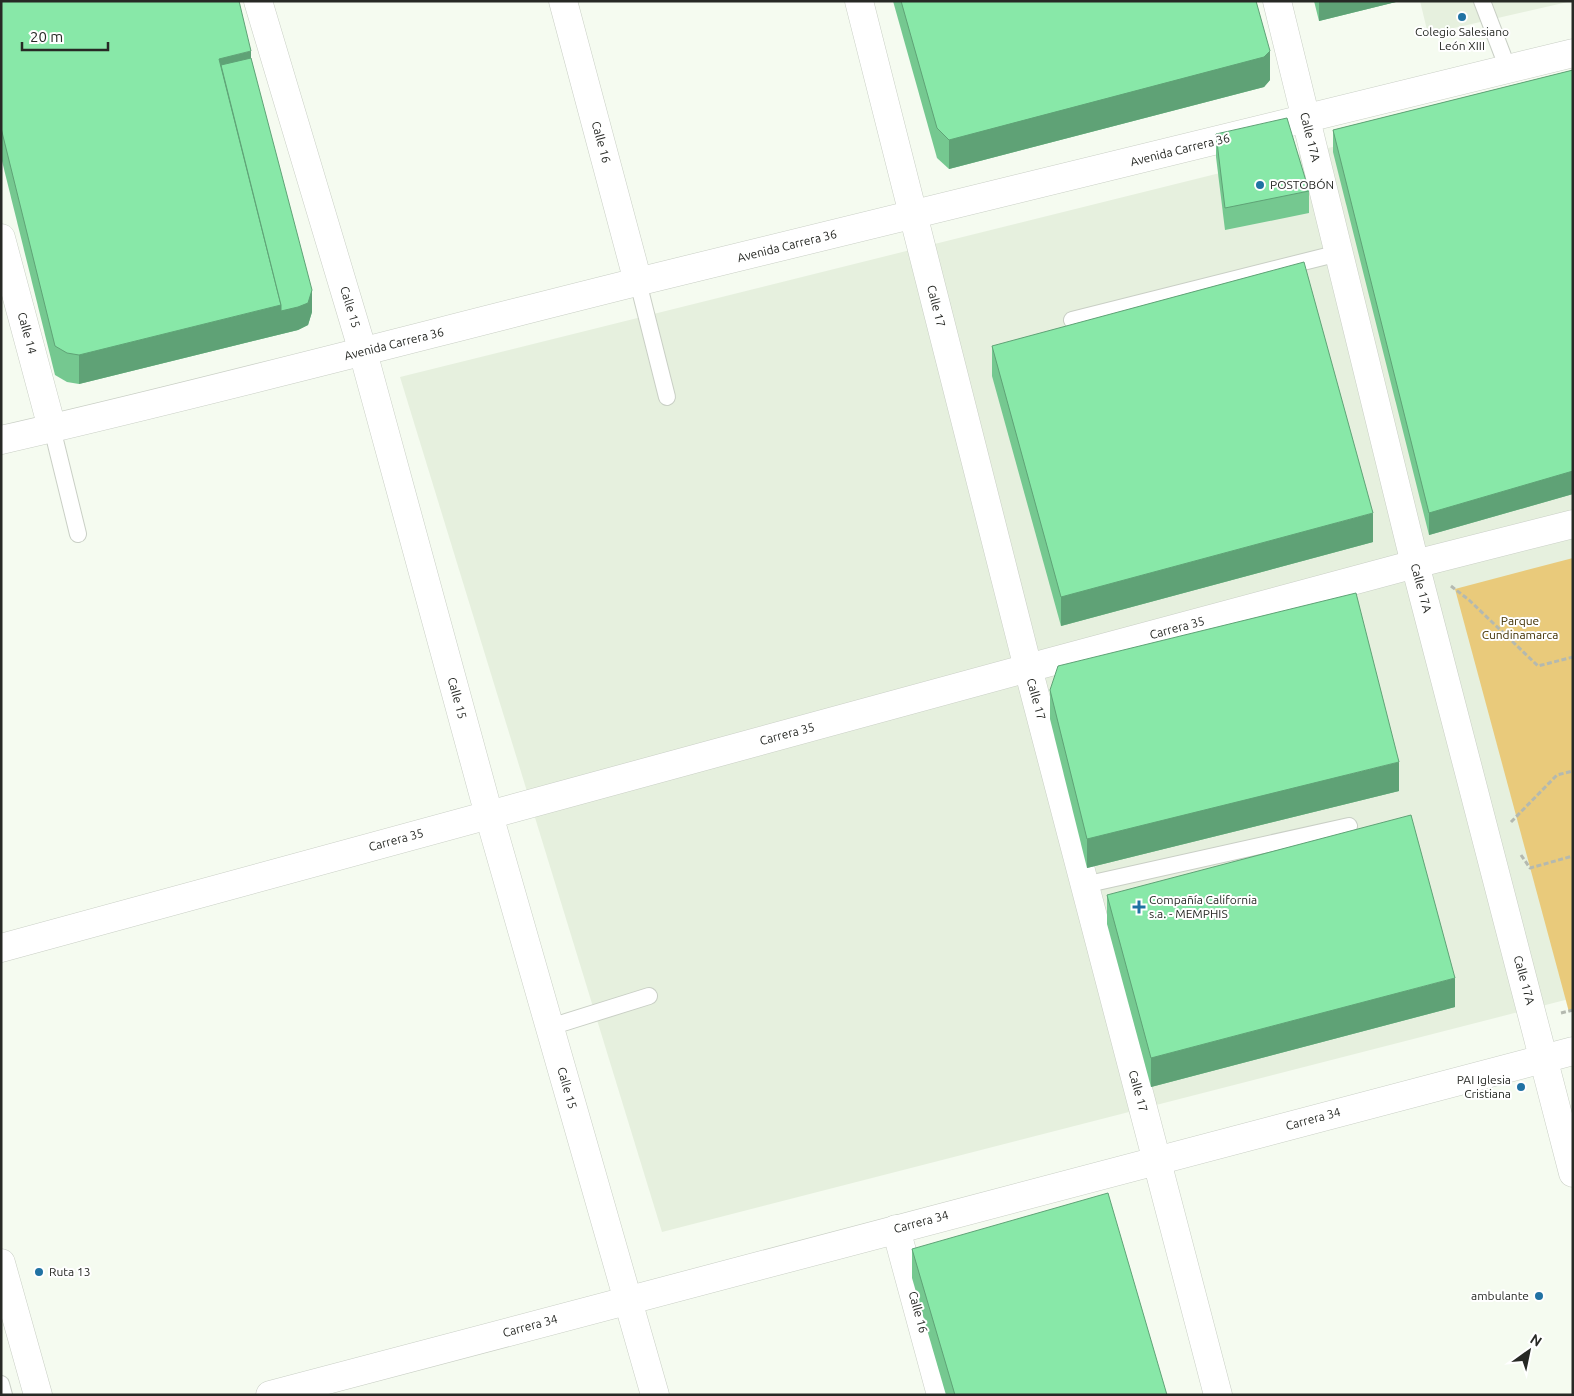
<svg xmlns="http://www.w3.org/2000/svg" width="1574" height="1396" viewBox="0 0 1574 1396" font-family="Ubuntu,sans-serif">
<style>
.built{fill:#e6f0de}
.green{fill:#e9ca7b}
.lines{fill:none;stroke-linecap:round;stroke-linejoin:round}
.lane-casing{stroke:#c9cfc5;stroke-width:18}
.street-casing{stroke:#c9cfc5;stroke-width:29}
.secondary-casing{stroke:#c9cfc5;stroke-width:29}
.primary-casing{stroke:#c9cfc5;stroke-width:29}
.path{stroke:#b4b9b0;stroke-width:3;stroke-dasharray:5 2.5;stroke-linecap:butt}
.lane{stroke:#fff;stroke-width:16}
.street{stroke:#fff;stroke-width:28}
.secondary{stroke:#fff;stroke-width:28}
.primary{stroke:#fff;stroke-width:28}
.wall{fill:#75c890}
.shaded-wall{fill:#5fa276}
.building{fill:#88e8a8;stroke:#5fa276}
.poi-dot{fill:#2072a3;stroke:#fff;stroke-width:2}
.labels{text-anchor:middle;stroke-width:4;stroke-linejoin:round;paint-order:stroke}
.poi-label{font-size:12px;fill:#272925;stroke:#fff;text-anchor:start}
.street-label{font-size:12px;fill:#272925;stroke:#fff}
.park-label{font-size:12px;fill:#403002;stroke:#fff}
</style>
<rect width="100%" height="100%" fill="#f5fbf0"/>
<g class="built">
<path d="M1420,1H1572L1428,34Z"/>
<path d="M1573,92V998L662,1232L400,377L1240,168Z"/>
</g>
<path class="green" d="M1573,558V1011L1569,1012L1455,589Z"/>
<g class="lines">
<defs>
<g id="lane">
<path d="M1482,1L1508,69"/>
<path d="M638,282L667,397"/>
<path d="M1072,320L1339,253"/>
<path d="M52,428L78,534"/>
<path d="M1084,885L1349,826"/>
<path d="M550,1027L649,996"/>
<path d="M1,1384L4,1395"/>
</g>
<g id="street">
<path d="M258,1L363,352L489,815L655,1395"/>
<path d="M563,1L638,282"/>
<path d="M1277,1L1415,564L1573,1173"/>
<path d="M1,238L52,428"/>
<path d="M1,948L1028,668L1415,564L1573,524"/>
<path d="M896,1229L941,1395"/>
<path d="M270,1395L1573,1051"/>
</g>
<g id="secondary">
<path d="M859,1L1028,668L1218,1395"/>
<path d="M1,440C215,391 428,334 641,281C951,204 1262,130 1573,53"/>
</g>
<path id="primary" d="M1,1263L38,1395"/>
</defs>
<use href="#lane" class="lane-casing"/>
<use href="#street" class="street-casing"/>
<use href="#secondary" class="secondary-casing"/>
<use href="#primary" class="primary-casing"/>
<g class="path">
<path d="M1451,586L1469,600L1538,666L1573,657"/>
<path d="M1511,822L1557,775L1573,771"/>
<path d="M1521,855L1530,868L1573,856"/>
<path d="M1561,1013L1573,1010"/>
</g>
<use href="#lane" class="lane"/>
<use href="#street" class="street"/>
<use href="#secondary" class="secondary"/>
<use href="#primary" class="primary"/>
</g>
<g class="wall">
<path d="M1,1L251,58L312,312L308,325L298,330L79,384L67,382L55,375L1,157Z"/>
<path d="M893,1H1256L1270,80L1264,87L949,169L937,158Z"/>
<path d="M1314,1H1400L1319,21Z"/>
<path d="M1573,70V494L1429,535L1333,152V130Z"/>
<path d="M1216,134L1309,191V213L1225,230L1216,157Z"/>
<path d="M992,346L1373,542L1061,626L992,376Z"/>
<path d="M1050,690L1399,791L1087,868L1050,719Z"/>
<path d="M1107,895L1455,1007L1151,1087L1107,924Z"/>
<path d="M912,1249L1167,1395H946L912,1278Z"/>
</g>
<g class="shaded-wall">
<path d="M1319,1H1400L1319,21Z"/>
<path d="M251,51V80L219,66V59Z"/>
<path d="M1270,51V80L1264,87L949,169V140Z"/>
<path d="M312,290V312L308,325L298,330L79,384V355L281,305Z"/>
<path d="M1573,471V494L1429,535V513Z"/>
<path d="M1373,513V542L1061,626V597Z"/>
<path d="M1399,762V791L1087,868V839Z"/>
<path d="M1455,978V1007L1151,1087V1058Z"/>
</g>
<g class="building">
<path d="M1,1H239L251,51L219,59L281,305L79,355L67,353L55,346L1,128Z"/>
<path d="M901,1H1256L1270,51L1264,57L949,140L937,128Z"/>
<path d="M251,58L312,290L308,303L298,307L281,311V305L221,65Z"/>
<path d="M1573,70V471L1429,513L1333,130Z"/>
<path d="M1287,118L1309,191L1225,208L1216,134Z"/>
<path d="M1304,262L1373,513L1061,597L992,346Z"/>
<path d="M1356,593L1399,762L1087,839L1050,690L1058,666Z"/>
<path d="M1411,815L1455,978L1151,1058L1107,895Z"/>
<path d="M1108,1193L1167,1395H955L912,1249Z"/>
</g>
<g class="poi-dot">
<circle cx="1462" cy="17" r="5"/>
<circle cx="1260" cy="185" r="5"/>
<path d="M1136.5 899.5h5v5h5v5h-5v5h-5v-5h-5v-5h5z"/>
<circle cx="1521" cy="1087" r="5"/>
<circle cx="39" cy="1272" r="5"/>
<circle cx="1539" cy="1296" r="5"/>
</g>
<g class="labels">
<g class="poi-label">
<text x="1462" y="36" text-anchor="middle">Colegio Salesiano<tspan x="1462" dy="14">León XIII</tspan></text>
<text x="1270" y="189">POSTOBÓN</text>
<text x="1149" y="904">Compañía California<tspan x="1149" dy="14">s.a. - MEMPHIS</tspan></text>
<text x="1511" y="1084" text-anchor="end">PAI Iglesia<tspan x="1511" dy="14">Cristiana</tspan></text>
<text x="49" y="1276">Ruta 13</text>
<text x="1529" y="1300" text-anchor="end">ambulante</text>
</g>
<g class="street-label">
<text transform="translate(1310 137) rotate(76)" y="4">Calle 17A</text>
<text transform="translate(601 142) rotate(75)" y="4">Calle 16</text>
<text transform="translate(1180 150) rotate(-14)" y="4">Avenida Carrera 36</text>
<text transform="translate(787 246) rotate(-14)" y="4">Avenida Carrera 36</text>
<text transform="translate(936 306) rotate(76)" y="4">Calle 17</text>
<text transform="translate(350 307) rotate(73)" y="4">Calle 15</text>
<text transform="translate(27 333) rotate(75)" y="4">Calle 14</text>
<text transform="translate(394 344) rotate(-14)" y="4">Avenida Carrera 36</text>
<text transform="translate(1421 588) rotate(75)" y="4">Calle 17A</text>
<text transform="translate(1177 628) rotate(-15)" y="4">Carrera 35</text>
<text transform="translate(457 698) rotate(75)" y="4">Calle 15</text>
<text transform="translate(1036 699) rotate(75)" y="4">Calle 17</text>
<text transform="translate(787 734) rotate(-15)" y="4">Carrera 35</text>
<text transform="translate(396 840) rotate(-15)" y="4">Carrera 35</text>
<text transform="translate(1524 980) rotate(75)" y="4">Calle 17A</text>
<text transform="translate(567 1088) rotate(74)" y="4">Calle 15</text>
<text transform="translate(1138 1091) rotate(75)" y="4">Calle 17</text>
<text transform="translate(1313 1119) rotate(-15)" y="4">Carrera 34</text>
<text transform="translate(921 1222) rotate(-15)" y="4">Carrera 34</text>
<text transform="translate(918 1312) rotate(75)" y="4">Calle 16</text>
<text transform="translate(530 1326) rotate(-15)" y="4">Carrera 34</text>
</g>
<g class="park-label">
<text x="1520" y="625">Parque<tspan x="1520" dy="14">Cundinamarca</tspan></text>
</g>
</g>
<rect width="1574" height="1396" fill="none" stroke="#272925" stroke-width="5"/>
<g transform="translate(1529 1351) rotate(33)" stroke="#ffffff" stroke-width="4" paint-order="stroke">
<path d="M0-4L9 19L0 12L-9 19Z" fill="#272925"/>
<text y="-8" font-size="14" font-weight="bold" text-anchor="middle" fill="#272925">N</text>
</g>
<path d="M22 42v8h86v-8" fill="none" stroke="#272925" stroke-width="2.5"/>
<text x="30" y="42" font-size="15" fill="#272925" stroke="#ffffff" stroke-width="4" paint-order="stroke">20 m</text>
</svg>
